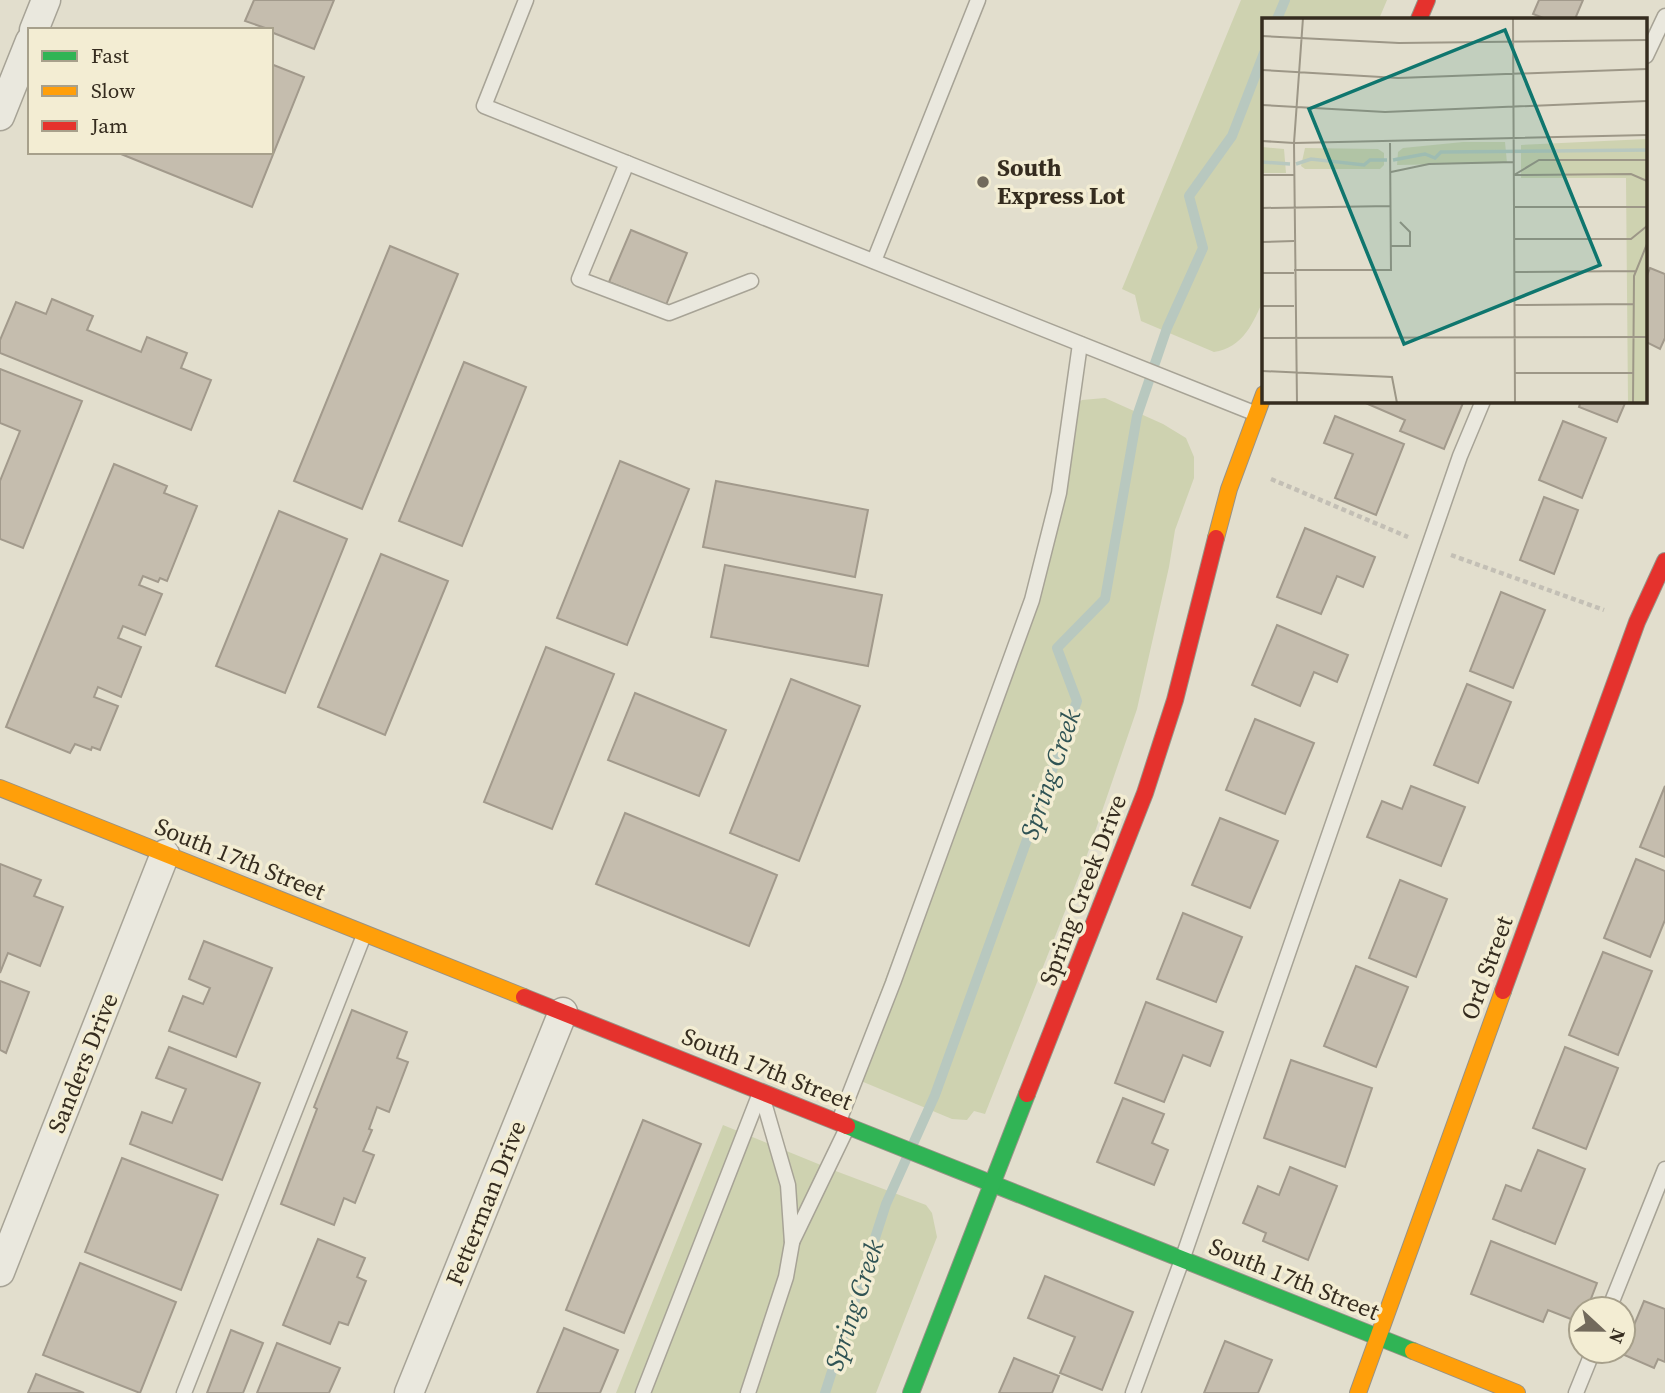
<svg xmlns="http://www.w3.org/2000/svg" width="1665" height="1393" viewBox="0 0 1665 1393" font-family="'Source Serif 4',serif">
<style>
.green{fill:#ced2b0}
.lines{fill:none;stroke-linecap:round;stroke-linejoin:round}
.stream{stroke:#b8c8bf;stroke-width:10}
.building{fill:#c5bdae;stroke:#a29a8c;stroke-width:2}
.lane-casing{stroke:#a7a396;stroke-width:17}
.street-casing{stroke:#a7a396;stroke-width:31}
.fast-casing{stroke:#979286;stroke-width:18}
.slow-casing{stroke:#979286;stroke-width:18}
.jam-casing{stroke:#979286;stroke-width:18}
.path{stroke:#c3bfb5;stroke-width:4.5;stroke-dasharray:5 3.5;stroke-linecap:butt}
.lane{stroke:#eae8de;stroke-width:14}
.street{stroke:#eae8de;stroke-width:28}
.fast{stroke:#30b455;stroke-width:16}
.slow{stroke:#ff9f0a;stroke-width:16}
.jam{stroke:#e5322d;stroke-width:16}
.poi-dot{fill:#726a5c;stroke:#f3edd3;stroke-width:2.5}
.labels{text-anchor:middle;stroke-width:7;stroke-linejoin:round;paint-order:stroke}
.poi-label{font-size:24px;font-weight:bold;fill:#352c1f;stroke:#f3edd3;text-anchor:start}
.street-label{font-size:24px;fill:#352c1f;stroke:#f3edd3}
.water-label{font-size:26px;font-style:italic;fill:#2f5354;stroke:#f3edd3}
.inset-river{fill:none;stroke:#b8c8bf;stroke-width:3.5}
.inset-road{fill:none;stroke:#9d9787;stroke-width:2}
.view{fill:#0f766e;fill-opacity:0.15;stroke:#0f766e;stroke-width:3.5}
.inset-edge{fill:none;stroke:#352c1f;stroke-width:3.5}
</style>
<rect width="100%" height="100%" fill="#e2decd"/>
<g class="green">
<path d="M1241,0H1387L1379,19H1264V298C1254,322 1243,348 1214,352L1141,321L1135,295L1122,289Z"/>
<path d="M1105,398L1163,424L1186,438L1194,457V478L1175,530L1169,567L1137,709L1086,858L985,1114L974,1111L967,1120L952,1119L849,1076L1036,577L1069,410L1082,400Z"/>
<path d="M723,1125L833,1170L926,1205L932,1213L937,1237L876,1393H616Z"/>
</g>
<g class="lines">
<g class="stream">
<path d="M1277,19L1285,0"/>
<path d="M825,1393L886,1204L935,1095L1077,701L1057,648L1105,599L1137,416L1167,328L1203,248L1189,196L1232,136L1264,53"/>
</g>
</g>
<g class="building">
<path d="M254,0H334L314,49L271,32V30L245,21Z"/>
<path d="M1539,0H1583L1575,19H1546L1533,14Z"/>
<path d="M271,64L304,77L252,207L116,152H271Z"/>
<path d="M631,230L687,253L666,305L609,282Z"/>
<path d="M390,246L458,274L362,509L294,481Z"/>
<path d="M1650,268L1665,274V338L1660,349L1646,342V278Z"/>
<path d="M52,299L93,316L87,330L141,352L147,337L187,353L181,368L211,380L191,430L0,353V340L16,302L46,314Z"/>
<path d="M464,362L526,387L462,546L399,521Z"/>
<path d="M0,369L82,401L23,548L0,539V481L20,431L0,423Z"/>
<path d="M1361,401H1459L1463,403L1444,449L1400,431L1405,420Z"/>
<path d="M1581,401H1626L1617,422L1579,407Z"/>
<path d="M1335,416L1404,444L1376,515L1335,498L1353,454L1324,443Z"/>
<path d="M1563,421L1606,438L1582,498L1539,480Z"/>
<path d="M620,461L689,489L627,645L557,618Z"/>
<path d="M114,464L167,486L164,493L197,506L167,581L160,578L158,582L143,576L139,585L162,594L145,635L123,626L118,638L141,647L121,697L98,687L94,697L118,706L100,750L92,747L91,750L75,744L70,753L6,727Z"/>
<path d="M716,481L868,510L855,577L703,547Z"/>
<path d="M1544,497L1578,510L1554,574L1520,560Z"/>
<path d="M279,511L347,539L285,693L216,666Z"/>
<path d="M1305,528L1375,557L1363,587L1337,576L1321,614L1277,597Z"/>
<path d="M381,554L448,581L385,735L318,707Z"/>
<path d="M725,565L882,595L868,666L711,637Z"/>
<path d="M1501,592L1545,610L1513,688L1470,671Z"/>
<path d="M1277,625L1348,655L1337,682L1314,672L1300,706L1252,685Z"/>
<path d="M546,647L614,674L552,829L484,802Z"/>
<path d="M791,679L860,706L799,861L730,833Z"/>
<path d="M1467,684L1511,702L1478,783L1434,765Z"/>
<path d="M635,693L726,730L699,796L608,760Z"/>
<path d="M1255,719L1314,743L1285,814L1226,790Z"/>
<path d="M1411,786L1465,807L1441,866L1367,837L1382,801L1402,809Z"/>
<path d="M1665,786V857L1640,847Z"/>
<path d="M625,813L777,875L749,946L596,884Z"/>
<path d="M1220,818L1278,841L1250,908L1192,885Z"/>
<path d="M1636,859L1665,871V920L1650,957L1604,938Z"/>
<path d="M0,864L41,880L34,896L63,907L40,966L8,953L0,973Z"/>
<path d="M1400,880L1447,899L1416,977L1369,958Z"/>
<path d="M1183,913L1242,937L1216,1002L1157,979Z"/>
<path d="M204,941L272,968L236,1057L169,1031L183,996L203,1004L210,988L189,979Z"/>
<path d="M1603,952L1652,971L1618,1055L1569,1035Z"/>
<path d="M1356,966L1408,987L1376,1067L1324,1046Z"/>
<path d="M0,981L29,992L6,1053L0,1050Z"/>
<path d="M1146,1002L1223,1032L1210,1066L1183,1055L1164,1102L1115,1083Z"/>
<path d="M352,1010L407,1032L397,1058L408,1062L389,1112L377,1107L369,1129L372,1130L363,1151L374,1155L355,1203L344,1198L334,1225L281,1204L317,1109L314,1107Z"/>
<path d="M169,1047L260,1083L222,1180L130,1144L142,1112L172,1123L186,1089L156,1078Z"/>
<path d="M1565,1047L1618,1068L1586,1149L1533,1128Z"/>
<path d="M1291,1060L1372,1088L1345,1167L1264,1138Z"/>
<path d="M1123,1098L1164,1114L1152,1143L1168,1150L1154,1185L1097,1162Z"/>
<path d="M643,1120L701,1144L624,1333L566,1310Z"/>
<path d="M1538,1150L1585,1169L1555,1244L1493,1219L1506,1185L1521,1191Z"/>
<path d="M122,1158L218,1195L181,1290L85,1252Z"/>
<path d="M1290,1167L1337,1186L1308,1260L1263,1241L1266,1233L1243,1223L1258,1186L1279,1195Z"/>
<path d="M318,1239L365,1258L357,1277L366,1281L348,1325L339,1322L330,1344L283,1325Z"/>
<path d="M1491,1241L1597,1283L1587,1309H1581V1323L1548,1310L1543,1322L1471,1294Z"/>
<path d="M80,1263L176,1302L140,1393L43,1355Z"/>
<path d="M1045,1276L1133,1312L1102,1390L1060,1373L1075,1337L1028,1318Z"/>
<path d="M1644,1301L1665,1309V1362L1658,1359L1654,1368L1622,1354Z"/>
<path d="M564,1328L618,1350L600,1393H537Z"/>
<path d="M231,1330L263,1343L243,1393H207Z"/>
<path d="M1225,1341L1272,1360L1258,1393H1204Z"/>
<path d="M277,1343L340,1368L329,1393H257Z"/>
<path d="M1014,1358L1059,1376L1052,1393H999Z"/>
<path d="M36,1374L84,1393H28Z"/>
</g>
<g class="lines">
<defs>
<g id="lane">
<path d="M526,0L484,106L1254,413"/>
<path d="M1646,56L1665,16"/>
<path d="M627,163L579,279L669,313L751,281"/>
<path d="M874,261L978,0"/>
<path d="M839,1121L893,983L1032,600L1059,493L1080,344"/>
<path d="M792,1242L847,1128"/>
<path d="M1609,1309L1665,1169"/>
<path d="M184,1393L364,935"/>
<path d="M643,1393L760,1093"/>
<path d="M748,1393L786,1277L792,1243L788,1185L763,1099"/>
<path d="M1133,1393L1182,1260L1460,456L1483,401"/>
<path d="M1576,1393L1593,1351"/>
</g>
<g id="street">
<path d="M34,30L46,0"/>
<path d="M0,116L30,41"/>
<path d="M0,1272L165,854"/>
<path d="M409,1393L563,1012"/>
</g>
<g id="fast">
<path d="M847,1126L1413,1351"/>
<path d="M911,1393L1027,1094"/>
</g>
<g id="slow">
<path d="M1216,538L1229,489L1264,394"/>
<path d="M0,788L524,997"/>
<path d="M1413,1351L1517,1393"/>
<path d="M1358,1393L1503,991"/>
</g>
<g id="jam">
<path d="M1419,19L1427,0"/>
<path d="M1503,991L1637,622L1665,561"/>
<path d="M524,997L847,1126"/>
<path d="M1027,1094L1145,793L1175,700L1216,538"/>
</g>
</defs>
<use href="#lane" class="lane-casing"/>
<use href="#street" class="street-casing"/>
<use href="#fast" class="fast-casing"/>
<use href="#slow" class="slow-casing"/>
<use href="#jam" class="jam-casing"/>
<g class="path">
<path d="M1271,479L1408,537"/>
<path d="M1451,555L1604,610"/>
</g>
<use href="#lane" class="lane"/>
<use href="#street" class="street"/>
<use href="#fast" class="fast"/>
<use href="#slow" class="slow"/>
<use href="#jam" class="jam"/>
</g>
<circle class="poi-dot" cx="983" cy="182" r="7"/>
<g class="labels">
<g class="poi-label">
<text x="997" y="176">South<tspan x="997" dy="28">Express Lot</tspan></text>
</g>
<g class="street-label">
<text transform="translate(240 859) rotate(22)" y="8">South 17th Street</text>
<text transform="translate(1083 890) rotate(-69)" y="8">Spring Creek Drive</text>
<text transform="translate(1487 968) rotate(-70)" y="8">Ord Street</text>
<text transform="translate(83 1063) rotate(-68)" y="8">Sanders Drive</text>
<text transform="translate(767 1069) rotate(22)" y="8">South 17th Street</text>
<text transform="translate(486 1203) rotate(-68)" y="8">Fetterman Drive</text>
<text transform="translate(1294 1279) rotate(22)" y="8">South 17th Street</text>
</g>
<g class="water-label">
<text transform="translate(1050 774) rotate(-71)" y="9">Spring Creek</text>
<text transform="translate(854 1305) rotate(-72)" y="9">Spring Creek</text>
</g>
</g>
<g transform="translate(1262 18)">
<rect width="385" height="385" fill="#e2decd"/>
<path d="M385,121V385H366L364,160H259V127ZM201,124H243L245,145L135,147L136,134L141,130ZM0,129L22,131L24,155H0ZM43,130L116,131L122,135V147L118,151H43L39,148Z" fill="#ced2b0"/>
<path class="inset-river" d="M131,142L163,136L173,140L179,134L385,132M0,144L28,146M34,146L49,141L102,147L108,142H125"/>
<path class="inset-road" d="M251,0L253,385M0,18L137,25L385,22M0,52L136,60L385,51M0,87L123,94L385,83M0,123L32,125M32,125L385,117M129,154L167,146L252,144M0,157H32M252,157L277,142H385M252,157L369,156L385,163M252,189H385M0,190L129,188M252,221H369L385,208M0,224L32,223M129,228H148V214L138,204M32,252H129L128,125M252,254L374,253M0,255H32M253,287L372,286M0,288H32M0,320L385,319M0,353L130,359L135,385M253,355H371M35,385L32,125L41,0M371,385L372,258L385,226"/>
<path class="view" d="M243,12L338,247L142,326L47,91Z"/>
<rect width="385" height="385" class="inset-edge"/>
</g>
<rect x="28" y="28" width="245" height="126" fill="#f3edd3" stroke="#a7a08b" stroke-width="2"/>
<rect x="42" y="51" width="35" height="10" fill="#30b455" stroke="#a7a08b" stroke-width="2"/>
<text x="91" y="63" font-size="21" fill="#352c1f">Fast</text>
<rect x="42" y="86" width="35" height="10" fill="#ff9f0a" stroke="#a7a08b" stroke-width="2"/>
<text x="91" y="98" font-size="21" fill="#352c1f">Slow</text>
<rect x="42" y="121" width="35" height="10" fill="#e5322d" stroke="#a7a08b" stroke-width="2"/>
<text x="91" y="133" font-size="21" fill="#352c1f">Jam</text>
<g transform="translate(1602 1330) rotate(112)"><circle r="33" fill="#f3edd3" stroke="#a7a08b" stroke-width="2"/>
<path d="M0-5L12 26L0 18L-12 26Z" fill="#726a5c"/>
<text y="-10" font-size="19" font-weight="bold" text-anchor="middle" fill="#352c1f">N</text>
</g>
</svg>
